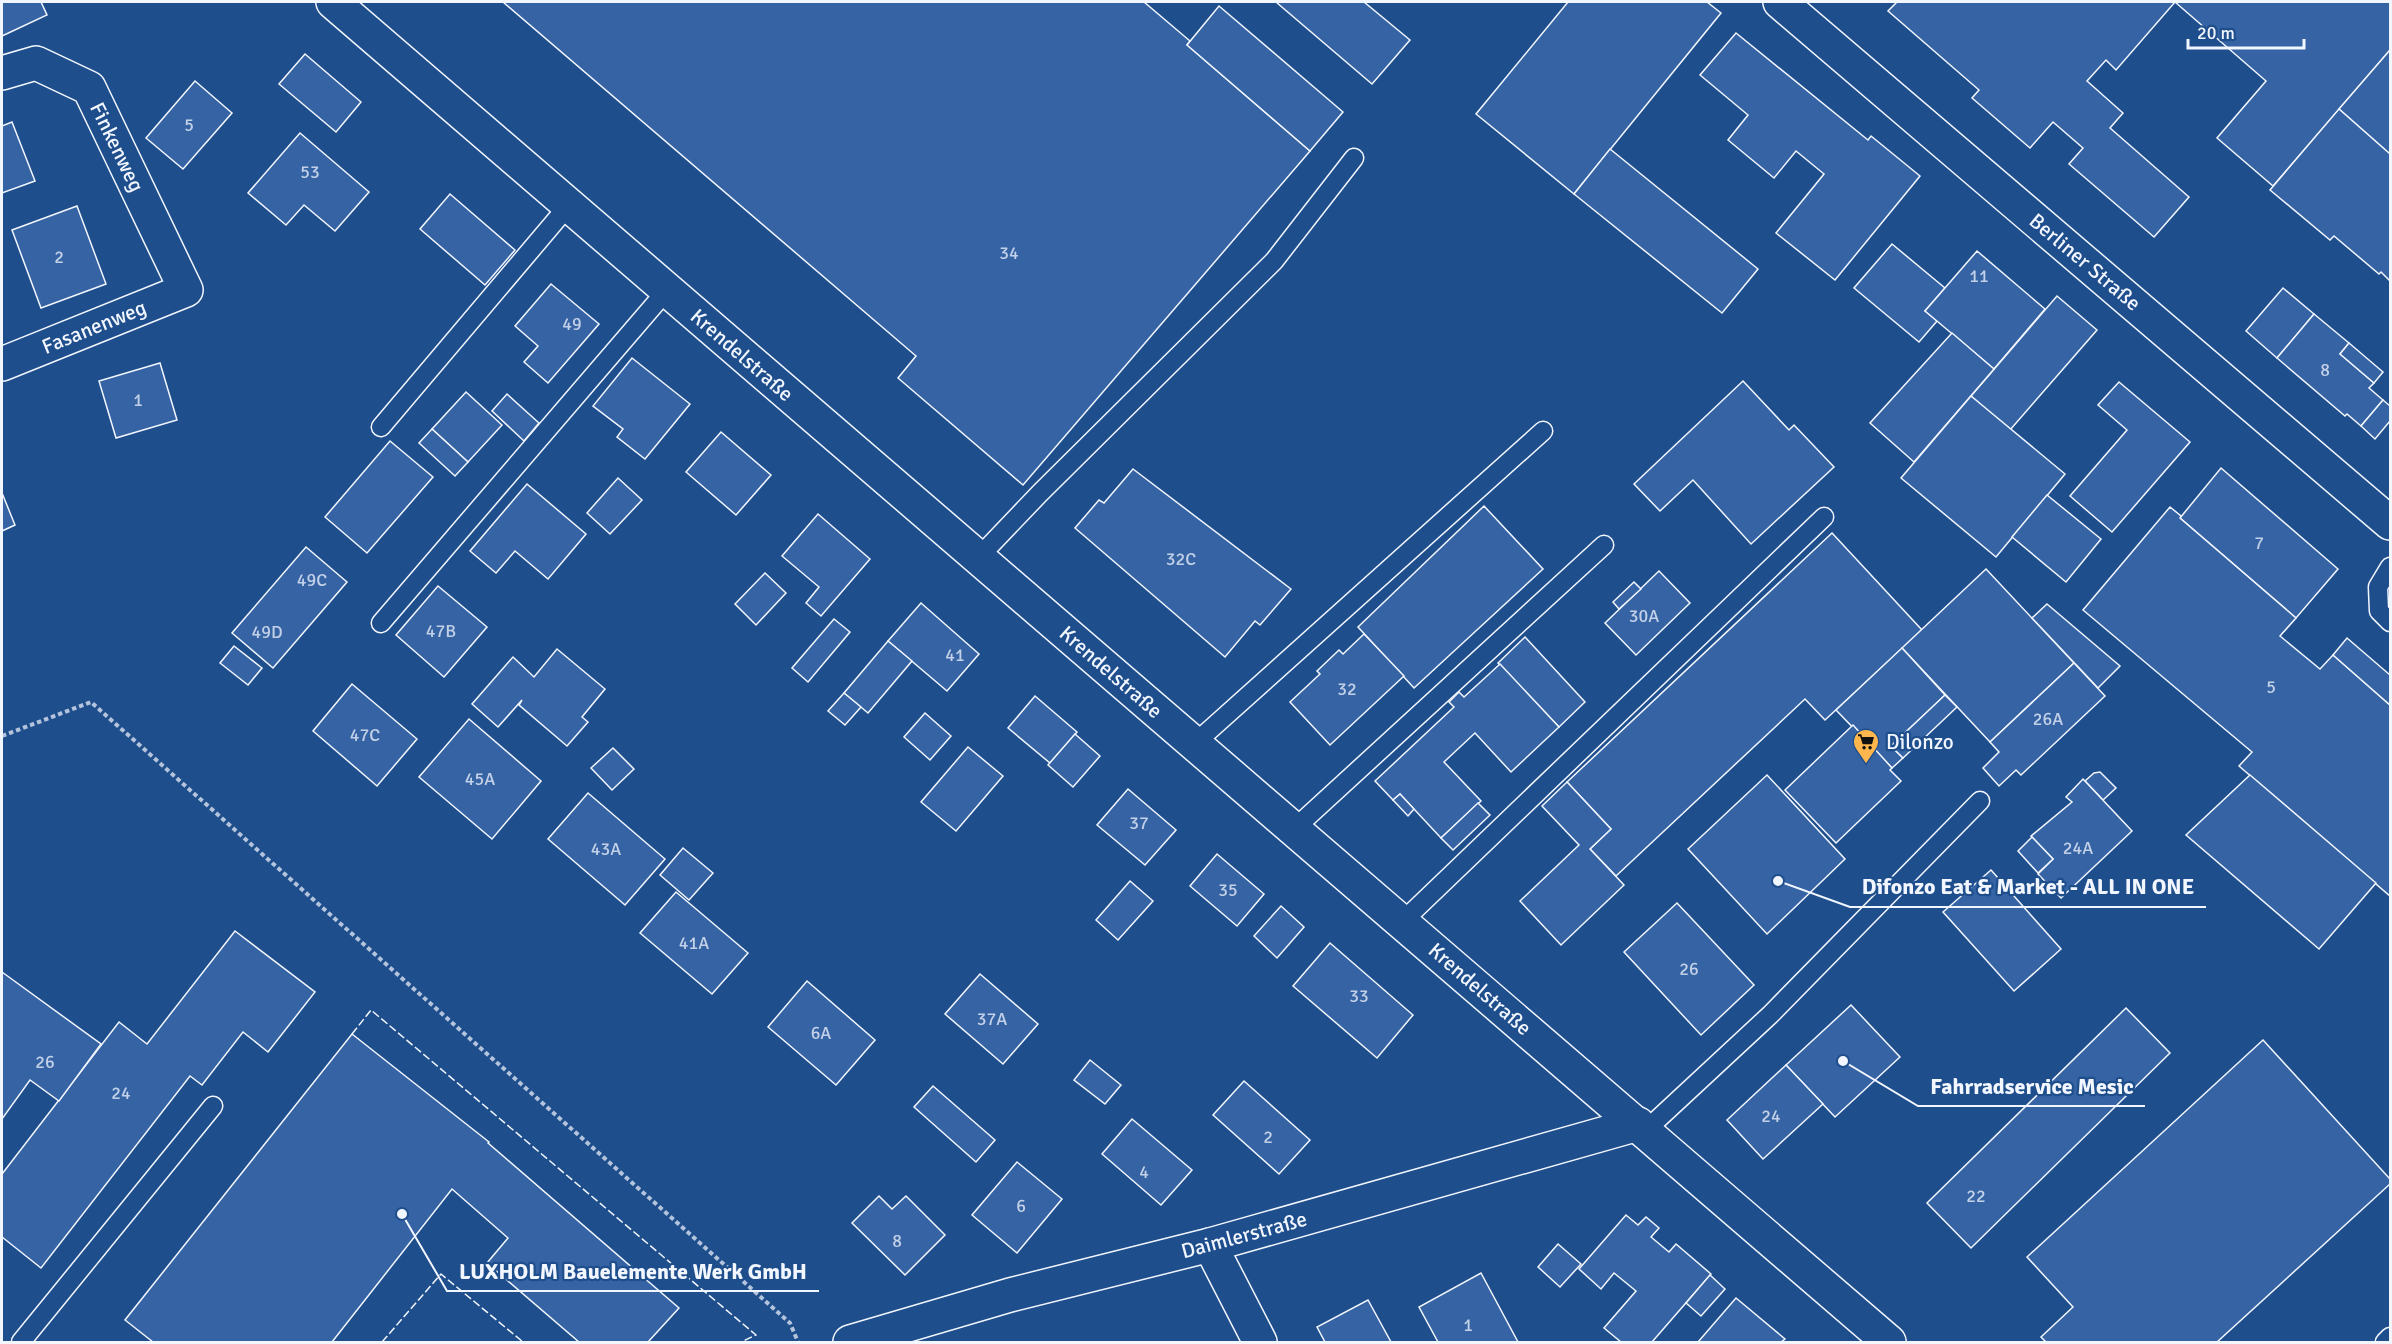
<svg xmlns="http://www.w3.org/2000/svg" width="2392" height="1344" viewBox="0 0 2392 1344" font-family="Signika,sans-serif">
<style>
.building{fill:#3563a3;stroke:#f2f6ff;stroke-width:1.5}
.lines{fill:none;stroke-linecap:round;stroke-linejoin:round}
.service-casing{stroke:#f2f6ff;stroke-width:21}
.minor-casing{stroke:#f2f6ff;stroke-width:36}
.path{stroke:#b3c4dc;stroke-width:4;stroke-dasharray:4.5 3;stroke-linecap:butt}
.service{stroke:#1f4e8c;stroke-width:18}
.minor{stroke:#1f4e8c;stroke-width:33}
.fence{stroke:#f2f6ff;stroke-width:1.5;stroke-dasharray:8 3;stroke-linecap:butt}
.labels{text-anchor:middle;stroke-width:4.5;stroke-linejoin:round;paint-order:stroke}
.number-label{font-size:18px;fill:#c3d1e8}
.street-label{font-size:21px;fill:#f2f6ff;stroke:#1f4e8c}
.poi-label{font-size:21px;fill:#f2f6ff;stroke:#1f4e8c;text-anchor:start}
.leader{fill:none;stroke:#f2f6ff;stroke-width:2}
.callout-dot{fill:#f2f6ff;stroke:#1f4e8c;stroke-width:2}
.callout-label{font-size:22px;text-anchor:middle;font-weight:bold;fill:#f2f6ff;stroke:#1f4e8c;stroke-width:4.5;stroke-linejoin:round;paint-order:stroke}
</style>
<rect width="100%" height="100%" fill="#1f4e8c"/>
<g class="building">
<path d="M2,2H41L47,15L2,36Z"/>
<path d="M503,2H1144L1190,41L1187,45L1310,151L1023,485L898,378L916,356Z"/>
<path d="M1276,2H1364L1410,40L1372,84Z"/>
<path d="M1568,2H1707L1721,13L1574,194L1476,114Z"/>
<path d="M1897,2H2390V50L2273,186L2217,138L2266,81L2175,2L2116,70L2106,60L2087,81L2123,113L2110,128L2189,197L2154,237L2069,164L2083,148L2053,122L2030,148L1972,98L1979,90L1888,11Z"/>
<path d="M1219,6L1343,112L1310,151L1187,45Z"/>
<path d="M1736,33L1868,140L1871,136L1920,176L1835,280L1776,233L1824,174L1796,151L1774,178L1728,140L1748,115L1700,75Z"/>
<path d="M2390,50V154L2339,109Z"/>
<path d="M305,54L361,102L336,132L279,84Z"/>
<path d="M195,81L232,113L183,169L146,138Z"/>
<path d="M2339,109L2390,154V281L2381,272L2379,274L2334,236L2330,240L2270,190Z"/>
<path d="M12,122L35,181L2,193V126Z"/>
<path d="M300,133L369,192L335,231L304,205L286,225L248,193Z"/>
<path d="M1610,149L1758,269L1722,313L1574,194Z"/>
<path d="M450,194L515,250L485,285L420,229Z"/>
<path d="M77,206L106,284L41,308L12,230Z"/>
<path d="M1892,244L1945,288L1925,311L1937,321L1919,342L1854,288Z"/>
<path d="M1977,251L2045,309L1994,369L1925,311Z"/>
<path d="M551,284L599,324L548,383L524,362L538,346L515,326Z"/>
<path d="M2283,288L2314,314L2277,358L2246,331Z"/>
<path d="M2057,296L2097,330L2010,430L1971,396Z"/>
<path d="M2314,314L2349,343L2340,354L2374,383L2369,388L2383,400L2361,426L2347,414L2345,416L2277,358Z"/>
<path d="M1952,333L1994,369L1914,462L1870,423Z"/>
<path d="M2349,343L2383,372L2374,383L2340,354Z"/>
<path d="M632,358L690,404L645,459L617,437L623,429L593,406Z"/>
<path d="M160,363L177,420L116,438L99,381Z"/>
<path d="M1743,381L1789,430L1794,425L1834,467L1751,544L1693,480L1660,511L1634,484Z"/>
<path d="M2119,382L2190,442L2112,532L2070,496L2127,430L2098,405Z"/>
<path d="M466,392L502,425L468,462L432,429Z"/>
<path d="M507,394L539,423L524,441L492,411Z"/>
<path d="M1971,396L2065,474L1996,557L1901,478Z"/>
<path d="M2383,400L2390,406V421L2375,439L2361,426Z"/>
<path d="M432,429L468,462L455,476L419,443Z"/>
<path d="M721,432L771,475L736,515L686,472Z"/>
<path d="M390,441L433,477L367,553L325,517Z"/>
<path d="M2221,468L2338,569L2296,618L2180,518Z"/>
<path d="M1133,469L1291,589L1260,625L1255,621L1225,657L1075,528L1099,500L1104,503Z"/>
<path d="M618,478L642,500L610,534L587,513Z"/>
<path d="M527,484L586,534L548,579L515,551L496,573L470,551Z"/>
<path d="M2,493L15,525L2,531Z"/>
<path d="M2047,495L2101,539L2066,582L2012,537Z"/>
<path d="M1484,506L1543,569L1414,688L1358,627Z"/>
<path d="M2170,507L2181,516L2180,518L2296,618L2280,636L2320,669L2333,655L2390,705V896L2239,766L2252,752L2083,610Z"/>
<path d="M818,514L870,559L821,616L806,603L819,587L782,556Z"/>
<path d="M1832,533L1922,630L1825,720L1805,699L1616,876L1590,849L1611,829L1567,782Z"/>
<path d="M306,547L347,582L273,668L232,633Z"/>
<path d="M1986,569L2074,663L1990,742L1902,648Z"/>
<path d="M1659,571L1690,603L1636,655L1605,623Z"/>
<path d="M765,573L786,593L756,625L735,604Z"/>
<path d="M1634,582L1641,589L1619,609L1613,602Z"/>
<path d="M438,586L487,627L444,677L396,635Z"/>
<path d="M921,603L979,654L947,691L888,641Z"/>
<path d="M2047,604L2120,666L2098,688L2032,618Z"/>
<path d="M834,619L850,632L808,682L792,668Z"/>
<path d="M1364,634L1404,676L1330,745L1290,702L1320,674L1317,671L1339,650L1343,654Z"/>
<path d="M1525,637L1585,702L1559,727L1498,663Z"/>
<path d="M2347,638L2390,675V705L2333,655Z"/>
<path d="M888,641L912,661L868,713L844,693Z"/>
<path d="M234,646L262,668L248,685L220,663Z"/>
<path d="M1902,648L1945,695L1891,746L1903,758L1892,768L1836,710Z"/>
<path d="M557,649L605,689L582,717L588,722L567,746L519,705L522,700L498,727L472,704L513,657L534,677Z"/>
<path d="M2074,663L2105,696L2021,775L2016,770L1999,786L1983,768L1999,752L1990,742Z"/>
<path d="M1500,664L1559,727L1511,772L1475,733L1444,762L1481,801L1441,838L1400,794L1393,800L1375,781L1454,707L1449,702L1459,692L1464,697Z"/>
<path d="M352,684L417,739L377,786L313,731Z"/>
<path d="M844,693L861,707L845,725L828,711Z"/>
<path d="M1945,695L1957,707L1903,758L1891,746Z"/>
<path d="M1035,696L1077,732L1050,763L1008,728Z"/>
<path d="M925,713L951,736L930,760L904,737Z"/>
<path d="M469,719L541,781L492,839L419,777Z"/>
<path d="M1853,725L1892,768L1890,770L1901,781L1836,843L1785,790Z"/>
<path d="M1075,734L1100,756L1073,787L1048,765Z"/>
<path d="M968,747L1003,776L956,831L921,802Z"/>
<path d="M613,748L634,769L612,790L591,768Z"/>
<path d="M2100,772L2116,788L2103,800L2085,781L2094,773Z"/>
<path d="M1767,775L1845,859L1767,934L1688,849Z"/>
<path d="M2250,775L2376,883L2319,949L2186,835Z"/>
<path d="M2083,779L2132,831L2061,898L2038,874L2053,859L2031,836L2072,802L2066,797Z"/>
<path d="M1567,782L1611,829L1590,849L1624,885L1561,945L1520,901L1579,845L1542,806Z"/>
<path d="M1128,789L1176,830L1145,865L1097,825Z"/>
<path d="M588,793L665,859L625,905L548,839Z"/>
<path d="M1400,794L1414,809L1408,816L1393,800Z"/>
<path d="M1478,803L1490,815L1453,850L1441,838Z"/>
<path d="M2032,837L2053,859L2038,873L2018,851Z"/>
<path d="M683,848L713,873L689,900L660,875Z"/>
<path d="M1217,854L1264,894L1237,926L1190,886Z"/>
<path d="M1991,870L2061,949L2014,991L1943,912Z"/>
<path d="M1130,881L1153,901L1118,940L1096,920Z"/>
<path d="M676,892L748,953L712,994L640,933Z"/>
<path d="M1677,903L1754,985L1701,1035L1624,952Z"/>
<path d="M1281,906L1304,927L1277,958L1254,936Z"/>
<path d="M235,931L315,992L268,1052L243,1032L202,1085L190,1076L41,1268L2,1237V1174L119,1022L147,1044Z"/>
<path d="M1330,943L1413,1015L1377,1058L1293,986Z"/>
<path d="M2,972L101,1044L59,1101L30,1080L2,1119Z"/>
<path d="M980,974L1038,1024L1003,1064L945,1014Z"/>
<path d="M807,981L875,1040L836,1085L768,1027Z"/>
<path d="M1851,1005L1900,1057L1835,1117L1786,1065Z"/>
<path d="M2126,1008L2170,1053L1971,1248L1927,1203Z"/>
<path d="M352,1034L489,1142L488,1143L679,1308L648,1342H579L487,1263L508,1238L452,1189L332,1342H153L125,1320Z"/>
<path d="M2263,1040L2390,1179V1184L2217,1342H2046L2041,1337L2073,1307L2027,1257Z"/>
<path d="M1090,1060L1121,1085L1105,1104L1074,1080Z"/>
<path d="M1786,1065L1823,1104L1763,1159L1727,1120Z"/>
<path d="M1244,1081L1310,1140L1279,1174L1213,1115Z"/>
<path d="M933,1086L995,1140L976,1162L914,1107Z"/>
<path d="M1132,1119L1192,1170L1161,1205L1102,1154Z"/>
<path d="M1017,1162L1062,1199L1017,1253L972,1215Z"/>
<path d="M879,1196L892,1209L906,1196L945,1235L905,1275L852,1223Z"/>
<path d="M1626,1215L1638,1225L1646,1217L1659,1228L1651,1237L1669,1252L1676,1244L1711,1274L1652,1342H1621L1604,1328L1636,1291L1614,1273L1601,1289L1579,1269Z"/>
<path d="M1558,1244L1581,1264L1560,1287L1538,1267Z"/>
<path d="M1481,1273L1518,1342H1438L1419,1307Z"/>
<path d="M1710,1275L1725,1289L1701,1316L1686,1303Z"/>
<path d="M1736,1298L1785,1339L1781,1342H1698Z"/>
<path d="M1368,1300L1391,1342H1325L1317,1327Z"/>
</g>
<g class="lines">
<defs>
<g id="service">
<path d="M381,427L568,206"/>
<path d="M978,558L1040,493L1274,261L1354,158"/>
<path d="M2390,567L2378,587L2379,611L2390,622"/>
<path d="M381,623L667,290"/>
<path d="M1194,744L1543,431"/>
<path d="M1294,829L1604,545"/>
<path d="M1402,922L1824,517"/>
<path d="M1645,1131L1770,1015L1980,801"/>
<path d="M21,1342L213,1106"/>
<path d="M2385,1342L2390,1337"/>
</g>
<g id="minor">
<path d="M333,2L1889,1342"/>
<path d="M1780,2L2390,523"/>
<path d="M2,73L36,63L89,88L186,290L2,364"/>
<path d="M1210,1245L1260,1342"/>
<path d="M850,1342L1010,1295L1210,1245L1638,1124"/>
</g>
</defs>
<use href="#service" class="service-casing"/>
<use href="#minor" class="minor-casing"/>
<path class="path" d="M2,736L91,702L790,1323L798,1342"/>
<use href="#service" class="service"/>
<use href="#minor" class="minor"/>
<g class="fence">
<path d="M352,1034L371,1010L756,1335L741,1342"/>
<path d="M382,1342L441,1274L523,1342"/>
</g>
</g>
<defs>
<symbol id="supermarket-pin" viewBox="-11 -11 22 30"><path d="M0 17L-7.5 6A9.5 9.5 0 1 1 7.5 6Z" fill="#ffb74d" stroke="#1f4e8c"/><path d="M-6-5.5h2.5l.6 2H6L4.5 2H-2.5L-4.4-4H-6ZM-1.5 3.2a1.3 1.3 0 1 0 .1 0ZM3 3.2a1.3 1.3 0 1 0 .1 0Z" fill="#111"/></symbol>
</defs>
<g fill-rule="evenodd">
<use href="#supermarket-pin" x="1851" y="727" width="30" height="40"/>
</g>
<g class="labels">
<g class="number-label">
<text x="189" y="131">5</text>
<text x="310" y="178">53</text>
<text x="1009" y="259">34</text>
<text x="59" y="263">2</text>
<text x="1979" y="282">11</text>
<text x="572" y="330">49</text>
<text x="2325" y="376">8</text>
<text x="138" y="406">1</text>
<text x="2259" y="549">7</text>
<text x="1181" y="565">32C</text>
<text x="312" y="586">49C</text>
<text x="1644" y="622">30A</text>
<text x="441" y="637">47B</text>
<text x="267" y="638">49D</text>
<text x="955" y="661">41</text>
<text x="2271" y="693">5</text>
<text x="1347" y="695">32</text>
<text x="2048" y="725">26A</text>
<text x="365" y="741">47C</text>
<text x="480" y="785">45A</text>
<text x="1139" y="829">37</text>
<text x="2078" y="854">24A</text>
<text x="606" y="855">43A</text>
<text x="1228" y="896">35</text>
<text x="694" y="949">41A</text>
<text x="1689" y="975">26</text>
<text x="1359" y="1002">33</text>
<text x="992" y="1025">37A</text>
<text x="821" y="1039">6A</text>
<text x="45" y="1068">26</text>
<text x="121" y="1099">24</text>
<text x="1771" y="1122">24</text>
<text x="1268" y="1143">2</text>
<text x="1144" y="1178">4</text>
<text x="1976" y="1202">22</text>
<text x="1021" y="1212">6</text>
<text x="897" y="1247">8</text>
<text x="1468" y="1331">1</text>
</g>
<g class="street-label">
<text transform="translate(117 147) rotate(64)" y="7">Finkenweg</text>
<text transform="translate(2085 262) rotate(40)" y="7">Berliner Straße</text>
<text transform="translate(94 327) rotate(-22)" y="7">Fasanenweg</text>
<text transform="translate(742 355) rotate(41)" y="7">Krendelstraße</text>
<text transform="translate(1111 672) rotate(41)" y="7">Krendelstraße</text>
<text transform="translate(1480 989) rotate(41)" y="7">Krendelstraße</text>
<text transform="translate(1244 1235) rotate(-15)" y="7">Daimlerstraße</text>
</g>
<g class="poi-label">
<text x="1886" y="749">Dilonzo</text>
</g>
</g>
<path class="leader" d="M1778 881L1850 907H2206M1843 1061L1918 1106H2145M402 1214L447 1291H819"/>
<g class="callout-dot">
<circle cx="1778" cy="881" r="6"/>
<circle cx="1843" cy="1061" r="6"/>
<circle cx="402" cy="1214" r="6"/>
</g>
<g class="callout-label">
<text x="2028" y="894">Difonzo Eat &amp; Market - ALL IN ONE</text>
<text x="2032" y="1094">Fahrradservice Mesic</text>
<text x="633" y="1279">LUXHOLM Bauelemente Werk GmbH</text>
</g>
<rect width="2392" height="1344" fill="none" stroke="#f2f6ff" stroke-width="6"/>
<path d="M2188 39v9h116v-9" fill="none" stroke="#f2f6ff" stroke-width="3"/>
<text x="2197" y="39" font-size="18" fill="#f2f6ff" stroke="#1f4e8c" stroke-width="4.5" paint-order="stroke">20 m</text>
</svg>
